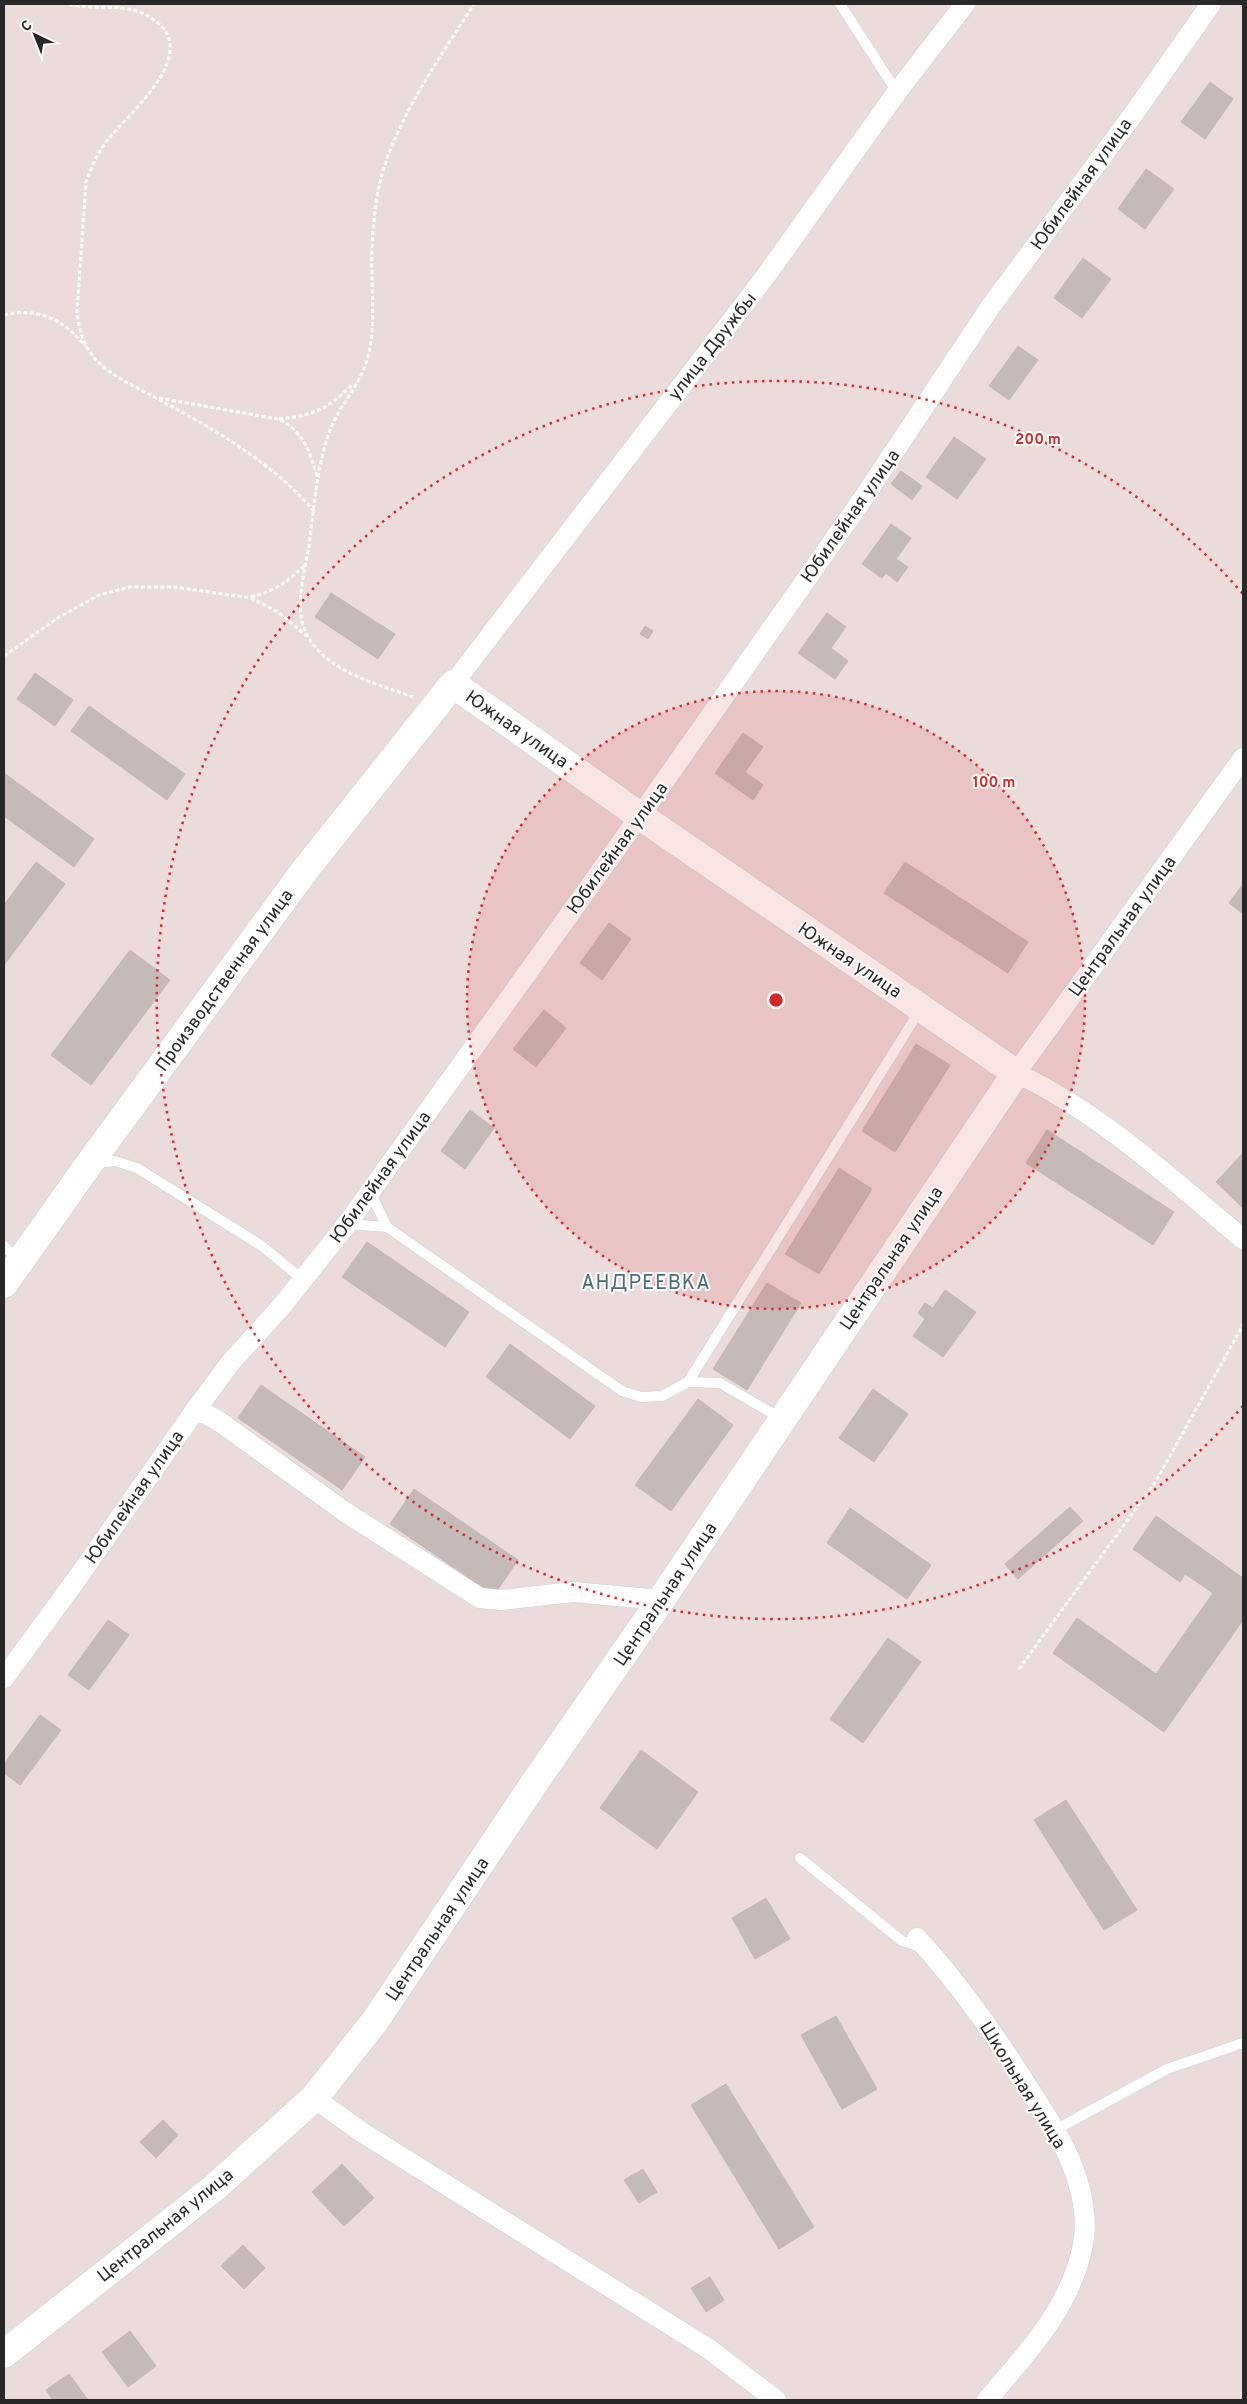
<svg xmlns="http://www.w3.org/2000/svg" width="1247" height="2404" viewBox="0 0 1247 2404" font-family="Overpass,sans-serif">
<style>
.building{fill:#c6bab8;stroke:#c7b6b3}
.lines{fill:none;stroke-linecap:round;stroke-linejoin:round}
.lane-casing{stroke:#c5d1d7;stroke-width:11}
.street-casing{stroke:#c5d1d7;stroke-width:21}
.secondary-casing{stroke:#c5d1d7;stroke-width:29}
.path{stroke:#fff;stroke-width:3;stroke-dasharray:4 2.5;stroke-linecap:butt}
.lane{stroke:#fff;stroke-width:10}
.street{stroke:#fff;stroke-width:20}
.secondary{stroke:#fff;stroke-width:28}
.ring{fill:none;stroke:#d62828;stroke-width:2.5;stroke-dasharray:2.5 5}
.labels{text-anchor:middle;stroke-width:4;stroke-linejoin:round;paint-order:stroke}
.street-label{font-size:18px;fill:#282828;stroke:#fff}
.quarter-label{font-size:20px;letter-spacing:1px;fill:#486a7a;stroke:#fff}
.centre{fill:#d62828;stroke:#fff;stroke-width:2.5}
.ring-label{font-size:15px;text-anchor:middle;font-weight:bold;fill:#d62828;stroke:#fff;stroke-width:4;stroke-linejoin:round;paint-order:stroke}
</style>
<rect width="100%" height="100%" fill="#ebdbda"/>
<g class="building">
<path d="M1210,82L1233,99L1205,139L1181,122Z"/>
<path d="M1146,169L1174,189L1145,229L1118,209Z"/>
<path d="M1083,258L1111,279L1082,318L1054,298Z"/>
<path d="M1018,346L1038,360L1009,400L989,386Z"/>
<path d="M954,437L986,459L957,499L926,477Z"/>
<path d="M901,471L922,486L912,500L891,484Z"/>
<path d="M891,524L911,538L896,559L908,567L897,582L886,573L882,578L862,564Z"/>
<path d="M331,593L395,634L378,659L315,617Z"/>
<path d="M827,613L846,627L831,648L848,661L835,679L798,653Z"/>
<path d="M645,626L653,631L648,639L640,634Z"/>
<path d="M35,673L73,700L55,726L17,699Z"/>
<path d="M89,706L185,774L167,800L71,731Z"/>
<path d="M743,733L763,747L745,772L763,785L753,800L715,773Z"/>
<path d="M4,773L94,839L74,867L4,816Z"/>
<path d="M36,862L65,884L4,965V905Z"/>
<path d="M905,862L1028,942L1008,973L884,893Z"/>
<path d="M1243,884V914L1229,903Z"/>
<path d="M609,923L631,939L602,980L580,963Z"/>
<path d="M130,950L170,980L91,1085L51,1055Z"/>
<path d="M544,1010L566,1028L536,1067L513,1049Z"/>
<path d="M916,1044L950,1065L895,1152L862,1131Z"/>
<path d="M470,1110L494,1128L465,1169L441,1151Z"/>
<path d="M1047,1130L1174,1212L1153,1245L1026,1163Z"/>
<path d="M1243,1153V1208L1216,1182Z"/>
<path d="M839,1168L872,1189L819,1274L785,1254Z"/>
<path d="M367,1242L469,1312L445,1347L342,1277Z"/>
<path d="M767,1283L801,1303L747,1390L713,1369Z"/>
<path d="M945,1290L976,1312L943,1357L913,1336L925,1319L918,1313L925,1303L933,1308Z"/>
<path d="M510,1344L595,1406L570,1439L486,1377Z"/>
<path d="M261,1385L365,1457L342,1490L238,1418Z"/>
<path d="M873,1389L908,1414L874,1462L839,1438Z"/>
<path d="M698,1399L733,1425L671,1511L635,1485Z"/>
<path d="M414,1489L518,1560L494,1595L390,1524Z"/>
<path d="M1070,1507L1083,1521L1018,1579L1005,1564Z"/>
<path d="M850,1508L931,1565L907,1599L827,1543Z"/>
<path d="M1156,1516L1243,1578V1620L1164,1732L1053,1653L1077,1618L1156,1674L1213,1593L1185,1574L1180,1582L1133,1549Z"/>
<path d="M108,1620L129,1635L89,1690L68,1675Z"/>
<path d="M888,1638L921,1662L863,1743L830,1719Z"/>
<path d="M40,1715L61,1730L20,1785L4,1773V1764Z"/>
<path d="M641,1750L698,1792L657,1849L600,1808Z"/>
<path d="M1066,1800L1137,1910L1104,1930L1034,1820Z"/>
<path d="M766,1898L790,1939L755,1959L732,1918Z"/>
<path d="M836,2016L877,2089L842,2109L801,2035Z"/>
<path d="M726,2084L814,2227L779,2249L691,2105Z"/>
<path d="M163,2120L178,2135L156,2158L140,2142Z"/>
<path d="M342,2164L374,2198L344,2226L312,2192Z"/>
<path d="M643,2169L657,2192L639,2203L624,2180Z"/>
<path d="M243,2245L265,2268L244,2289L221,2266Z"/>
<path d="M710,2277L724,2300L706,2312L691,2288Z"/>
<path d="M130,2331L156,2366L128,2387L102,2352Z"/>
<path d="M69,2374L88,2400H53L46,2390Z"/>
</g>
<g class="lines">
<defs>
<g id="lane">
<path d="M840,4L897,92"/>
<path d="M95,1163L115,1161L137,1168L262,1246L303,1280"/>
<path d="M370,1192L387,1227"/>
<path d="M347,1224L387,1227L622,1391L641,1397L662,1396L688,1382L720,1383L782,1419"/>
<path d="M4,1246L19,1261"/>
<path d="M688,1382L920,1010"/>
<path d="M800,1858L902,1941L921,1947"/>
<path d="M1055,2130L1167,2069L1243,2043"/>
</g>
<g id="street">
<path d="M453,684L765,277L897,92L965,4"/>
<path d="M1243,758L1016,1073C1101,1113 1171,1179 1243,1239"/>
<path d="M194,1412L206,1414L220,1422L345,1512L480,1598L501,1600L573,1592L661,1600"/>
<path d="M4,1678L76,1580L194,1412L231,1362L281,1307L347,1224L640,816L862,500L991,306L1132,116L1211,4"/>
<path d="M917,1938C959,1983 995,2035 1028,2087C1045,2114 1063,2140 1074,2170C1082,2192 1088,2221 1083,2244C1071,2308 1027,2353 987,2400"/>
<path d="M314,2098L363,2133L709,2349L776,2400"/>
</g>
<path id="secondary" d="M4,1284L89,1164L305,870L453,684L640,816L1016,1073L661,1600L533,1785L375,2021L314,2098L214,2188L4,2354"/>
</defs>
<use href="#lane" class="lane-casing"/>
<use href="#street" class="street-casing"/>
<use href="#secondary" class="secondary-casing"/>
<g class="path">
<path d="M69,4C94,11 124,2 148,16C208,50 130,111 106,142C97,154 91,168 86,182L77,313C79,326 81,338 88,349C103,374 132,384 156,398C212,428 272,462 314,511"/>
<path d="M4,315C37,307 64,319 85,346"/>
<path d="M159,398L278,419C303,430 310,452 317,476"/>
<path d="M279,419C312,416 328,409 352,385"/>
<path d="M251,597C275,591 289,581 306,564"/>
<path d="M4,656L59,617L99,595L130,587H174L251,598L278,612L308,637"/>
<path d="M413,697C374,683 313,668 302,621C297,596 305,570 309,546C314,509 316,471 328,436C336,410 356,390 365,366C376,336 372,305 372,275C371,251 373,227 376,203C385,134 437,62 474,4"/>
<path d="M1019,1669L1156,1481L1243,1325"/>
</g>
<use href="#lane" class="lane"/>
<use href="#street" class="street"/>
<use href="#secondary" class="secondary"/>
</g>
<circle cx="776" cy="1000" r="309" fill="#d62828" fill-opacity=".12"/>
<g class="ring">
<circle cx="776" cy="1000" r="309"/>
<path d="M1243 1406A619 619 0 1 1 1243 594"/>
</g>
<g class="labels">
<g class="street-label">
<text transform="translate(1081 184) rotate(-54)" y="6">Юбилейная улица</text>
<text transform="translate(712 346) rotate(-52)" y="6">улица Дружбы</text>
<text transform="translate(850 516) rotate(-55)" y="6">Юбилейная улица</text>
<text transform="translate(517 729) rotate(35)" y="6">Южная улица</text>
<text transform="translate(617 848) rotate(-54)" y="6">Юбилейная улица</text>
<text transform="translate(1122 926) rotate(-54)" y="6">Центральная улица</text>
<text transform="translate(850 960) rotate(34)" y="6">Южная улица</text>
<text transform="translate(224 980) rotate(-54)" y="6">Производственная улица</text>
<text transform="translate(380 1177) rotate(-54)" y="6">Юбилейная улица</text>
<text transform="translate(891 1258) rotate(-56)" y="6">Центральная улица</text>
<text transform="translate(134 1497) rotate(-55)" y="6">Юбилейная улица</text>
<text transform="translate(665 1594) rotate(-56)" y="6">Центральная улица</text>
<text transform="translate(437 1929) rotate(-56)" y="6">Центральная улица</text>
<text transform="translate(1023 2085) rotate(58)" y="6">Школьная улица</text>
<text transform="translate(165 2225) rotate(-39)" y="6">Центральная улица</text>
</g>
<g class="quarter-label">
<text x="646" y="1289">АНДРЕЕВКА</text>
</g>
</g>
<circle cx="776" cy="1000" r="8" class="centre"/>
<g class="ring-label">
<text x="1038" y="444">200 m</text>
<text x="994" y="787">100 m</text>
</g>
<rect width="1247" height="2404" fill="none" stroke="#282828" stroke-width="10"/>
<g transform="translate(35 35) rotate(317)" stroke="#ffffff" stroke-width="4" paint-order="stroke">
<path d="M0-4L9 19L0 12L-9 19Z" fill="#282828"/>
<text y="-8" font-size="14" font-weight="bold" text-anchor="middle" fill="#282828">С</text>
</g>
</svg>
